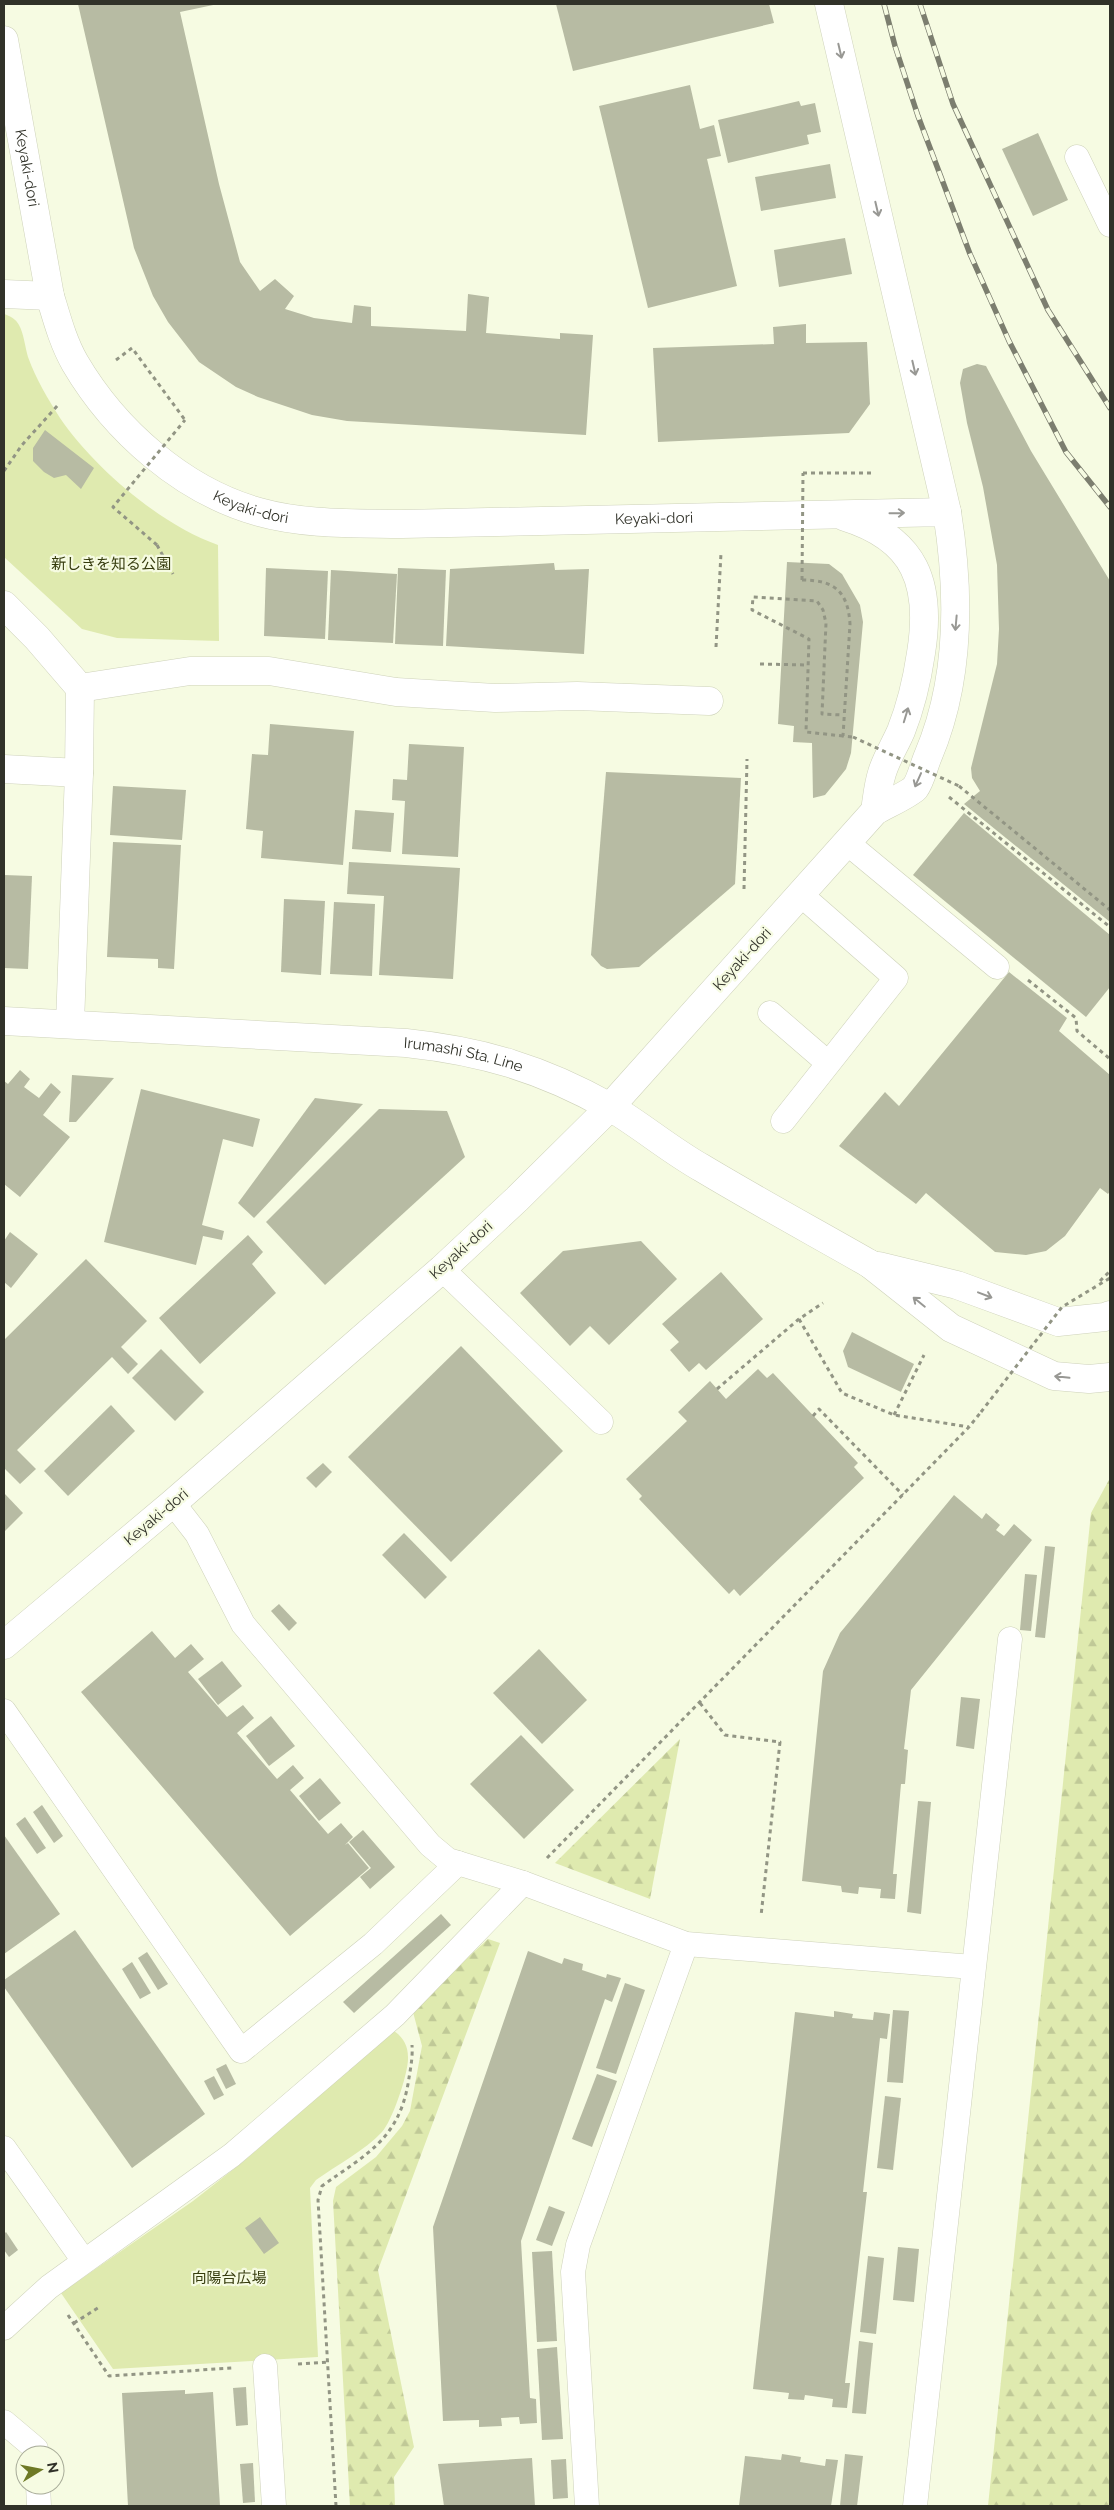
<svg xmlns="http://www.w3.org/2000/svg" width="1114" height="2510" viewBox="0 0 1114 2510" font-family="Raleway,'Noto Sans JP',sans-serif">
<style>
.forest{fill:url(#forest-firs)}
.green{fill:#dfeaaf}
.building{fill:#b7bba3}
.lines{fill:none;stroke-linecap:round;stroke-linejoin:round}
.lane-casing{stroke:#ced2ba;stroke-width:25}
.street-casing{stroke:#ced2ba;stroke-width:29}
.secondary-casing{stroke:#ced2ba;stroke-width:29}
.path{stroke:#929584;stroke-width:3;stroke-dasharray:4 4;stroke-linecap:butt}
.lane{stroke:#fff;stroke-width:24}
.street{stroke:#fff;stroke-width:28}
.secondary{stroke:#fff;stroke-width:28}
.rail-casing{stroke:#7c7e6f;stroke-width:5.5}
.rail{stroke:#f6fbe2;stroke-width:4;stroke-dasharray:11;stroke-linecap:butt}
.path-bridge{stroke:#929584;stroke-width:3;stroke-dasharray:4 4;stroke-linecap:butt}
.oneway{stroke:#989894}
.labels{text-anchor:middle;stroke-width:4.5;stroke-linejoin:round;paint-order:stroke}
.street-label{font-size:15px;fill:#313229;stroke:#f6fbe2}
.park-label{font-size:15px;fill:#363c0e;stroke:#f6fbe2}
</style>
<defs>
<pattern id="forest-firs" width="22" height="20" patternUnits="userSpaceOnUse" patternTransform="scale(1.25)"><rect width="22" height="20" fill="#dfeaaf"/><path d="M5 1l3.5 6h-7zM16 11l3.5 6h-7z" fill="#c0c997"/></pattern>
</defs>
<rect width="100%" height="100%" fill="#f6fbe2"/>
<g class="forest">
<path d="M1110,1478V2506H988L1091,1513Z"/>
<path d="M680,1739L650,1899L555,1863Z"/>
<path d="M488,1939L500,1943L378,2270L414,2447L394,2477L395,2506H350L333,2201L336,2187L376,2157L402,2126L410,2111L422,2046L413,2012L428,1994Z"/>
</g>
<g class="green">
<path d="M4,314C10,316 16,319 19,325C24,334 25,347 28,357C36,379 48,399 60,418C94,468 161,525 218,545L219,641L117,638L82,629L4,557Z"/>
<path d="M394,2031C403,2037 408,2046 408,2057C409,2072 392,2122 382,2132C364,2151 337,2165 316,2180L310,2188L318,2357L113,2369L61,2293L193,2201L244,2161Z"/>
</g>
<g class="building">
<path d="M78,4H218L180,12L219,184L240,262L260,291L275,279L294,296L285,309L314,318L352,323L354,305L371,307V326L466,331L468,294L489,297L486,333L560,339V333L593,335L586,435L347,421L312,415L258,397L236,387L199,362L168,322L153,296L134,248Z"/>
<path d="M556,4H769L774,23L573,71Z"/>
<path d="M690,85L700,129L714,125L721,156L707,159L737,286L648,308L599,106Z"/>
<path d="M799,101L801,106L815,103L821,132L807,135L809,144L728,163L718,120Z"/>
<path d="M1038,133L1068,200L1033,216L1002,149Z"/>
<path d="M830,164L836,198L761,211L755,177Z"/>
<path d="M845,238L852,274L779,287L774,250Z"/>
<path d="M806,324V343L867,342L870,404L849,433L658,442L653,348L774,344L773,327Z"/>
<path d="M977,364L986,366L1031,451L1110,581V922L964,804L980,791L972,778L971,768L997,664L999,629L997,565L983,487L967,423L960,383L963,369Z"/>
<path d="M45,430L94,468L81,489L66,475L54,478L44,472L33,461V448Z"/>
<path d="M787,562L829,564L842,574L860,605L863,622L851,753L846,769L834,784L825,795L813,798L812,743L793,742L794,726L778,724Z"/>
<path d="M554,563L555,570L589,569L584,654L446,646L450,569Z"/>
<path d="M266,568L328,571L325,639L264,636Z"/>
<path d="M398,568L446,570L443,646L395,644Z"/>
<path d="M331,570L397,574L393,643L328,640Z"/>
<path d="M270,724L354,731L343,865L261,858L263,831L246,829L252,754L268,755Z"/>
<path d="M409,744L464,747L458,857L402,854L405,801L392,800L393,779L407,780Z"/>
<path d="M606,772L741,778L735,884L639,967L607,969L601,966L591,955Z"/>
<path d="M113,786L186,790L182,840L110,835Z"/>
<path d="M355,810L394,813L391,852L352,849Z"/>
<path d="M964,813L1110,935V987L1086,1017L913,875Z"/>
<path d="M113,842L181,845L174,969L158,968V959L107,957Z"/>
<path d="M349,862L460,868L453,979L379,975L384,896L347,894Z"/>
<path d="M4,875L32,876L28,969L4,968Z"/>
<path d="M284,899L325,901L321,975L281,972Z"/>
<path d="M334,902L375,904L372,976L330,974Z"/>
<path d="M1009,972L1067,1018L1059,1031L1110,1075V1191L1108,1194L1100,1188L1065,1236L1046,1251L1026,1255L995,1252L926,1193L916,1204L839,1146L885,1092L899,1106Z"/>
<path d="M20,1070L30,1079L24,1087L39,1098L51,1083L61,1092L43,1115L70,1137L20,1197L4,1184V1081L8,1084Z"/>
<path d="M72,1075L114,1078L76,1122H69Z"/>
<path d="M141,1089L260,1119L253,1147L223,1139L202,1225L224,1231L222,1240L203,1236L196,1265L104,1242Z"/>
<path d="M315,1098L363,1104L254,1218L238,1203Z"/>
<path d="M379,1109L447,1111L465,1157L325,1285L266,1222Z"/>
<path d="M10,1232L38,1254L11,1288L4,1282V1241Z"/>
<path d="M248,1235L263,1252L252,1264L276,1293L200,1364L159,1318Z"/>
<path d="M641,1241L677,1279L609,1345L590,1326L570,1346L520,1293L563,1251Z"/>
<path d="M86,1259L147,1321L121,1347L138,1364L128,1374L112,1357L17,1450L36,1469L20,1484L4,1468V1340Z"/>
<path d="M721,1272L763,1319L706,1370L699,1363L689,1372L670,1350L679,1342L662,1324Z"/>
<path d="M852,1332L914,1364L901,1392L848,1367L843,1351Z"/>
<path d="M461,1346L563,1451L451,1562L348,1457Z"/>
<path d="M161,1349L204,1392L175,1421L132,1378Z"/>
<path d="M758,1369L767,1378L773,1373L858,1463L854,1467L864,1478L740,1596L734,1589L729,1594L639,1499L642,1496L626,1479L687,1421L678,1412L710,1381L726,1399Z"/>
<path d="M111,1405L135,1431L68,1496L44,1471Z"/>
<path d="M323,1463L332,1472L316,1488L306,1478Z"/>
<path d="M4,1493L23,1513L4,1532Z"/>
<path d="M954,1495L982,1519L986,1513L1000,1525L996,1530L1004,1536L1014,1524L1032,1540L911,1690L904,1749L908,1750L905,1784H901L893,1874H897L895,1899L880,1898L881,1889L859,1887L858,1894L842,1892L841,1886L802,1881L823,1671L840,1633Z"/>
<path d="M404,1533L447,1577L425,1599L382,1555Z"/>
<path d="M1045,1546L1055,1547L1045,1638L1035,1637Z"/>
<path d="M1025,1574L1037,1575L1031,1631L1020,1630Z"/>
<path d="M279,1604L297,1623L289,1631L271,1611Z"/>
<path d="M152,1631L175,1658L191,1644L204,1659L188,1672L227,1717L243,1705L254,1718L237,1733L277,1779L293,1765L304,1778L290,1790L328,1834L341,1823L353,1837L345,1845L348,1843L369,1868L290,1936L81,1692Z"/>
<path d="M539,1649L587,1700L542,1744L493,1693Z"/>
<path d="M222,1661L242,1686L218,1705L198,1679Z"/>
<path d="M961,1697L980,1699L974,1749L956,1746Z"/>
<path d="M271,1716L295,1746L269,1766L246,1736Z"/>
<path d="M521,1735L574,1790L524,1839L470,1784Z"/>
<path d="M320,1778L341,1803L319,1821L299,1796Z"/>
<path d="M918,1801L931,1802L921,1914L907,1912Z"/>
<path d="M42,1805L63,1836L54,1843L33,1812Z"/>
<path d="M25,1817L46,1848L37,1854L16,1824Z"/>
<path d="M363,1830L395,1867L370,1889L360,1877L371,1868L349,1842Z"/>
<path d="M4,1835L60,1914L4,1954Z"/>
<path d="M441,1914L451,1925L354,2013L343,2002Z"/>
<path d="M75,1930L205,2114L132,2168L4,1987V1980Z"/>
<path d="M528,1951L562,1964L564,1958L583,1964L582,1970L606,1978L607,1974L621,1978L612,2002L605,1999L521,2241L530,2398L536,2399L537,2423L520,2424L519,2417L501,2418L502,2426L479,2427V2420L443,2421L433,2227Z"/>
<path d="M147,1952L168,1984L158,1990L138,1958Z"/>
<path d="M132,1962L151,1993L140,1999L122,1969Z"/>
<path d="M625,1983L645,1990L616,2074L596,2068Z"/>
<path d="M893,2010L909,2011L903,2083L887,2082Z"/>
<path d="M834,2011L853,2014L852,2018L873,2020L874,2012L890,2014L887,2039L880,2038L863,2192H867L845,2383H850L847,2408L832,2407L833,2399L805,2395L804,2400L788,2399L789,2393L753,2389L795,2012L834,2017Z"/>
<path d="M226,2064L236,2084L226,2089L216,2069Z"/>
<path d="M597,2074L617,2081L592,2147L572,2139Z"/>
<path d="M214,2076L224,2095L214,2100L204,2081Z"/>
<path d="M885,2096L901,2098L893,2170L877,2168Z"/>
<path d="M549,2206L565,2212L552,2246L536,2240Z"/>
<path d="M260,2217L279,2243L264,2254L245,2228Z"/>
<path d="M6,2232L18,2250L9,2257L4,2250V2234Z"/>
<path d="M898,2247L919,2249L914,2302L893,2300Z"/>
<path d="M552,2251L557,2341L537,2342L532,2252Z"/>
<path d="M868,2256L884,2258L876,2334L860,2332Z"/>
<path d="M859,2341L873,2343L866,2414L852,2413Z"/>
<path d="M557,2347L563,2439L542,2440L537,2349Z"/>
<path d="M246,2387L248,2425L236,2426L233,2388Z"/>
<path d="M185,2390V2394L213,2392L220,2506H128L122,2393Z"/>
<path d="M782,2454L801,2457L800,2462L825,2466L826,2459L838,2460L831,2506H739L745,2456L781,2460Z"/>
<path d="M845,2454L863,2456L857,2506H840Z"/>
<path d="M532,2458L535,2506H444L438,2464Z"/>
<path d="M566,2459L568,2498L553,2499L551,2460Z"/>
<path d="M253,2463L255,2502L243,2503L240,2464Z"/>
</g>
<g class="lines">
<defs>
<g id="lane">
<path d="M1077,157L1110,225"/>
<path d="M846,842L997,967"/>
<path d="M770,1013L828,1063"/>
<path d="M783,1121L896,978L800,894"/>
<path d="M442,1269L601,1422"/>
<path d="M173,1503L197,1534L243,1624L430,1845L448,1860L523,1883L686,1944L973,1967"/>
<path d="M4,1711L241,2051L373,1944L458,1863"/>
<path d="M4,2148L84,2261"/>
<path d="M4,2328L49,2287L232,2155L395,2015L523,1883"/>
<path d="M265,2366L274,2506"/>
<path d="M4,2422L36,2449V2455"/>
<path d="M38,2485L39,2506"/>
<path d="M587,2506L573,2272L578,2245L686,1944"/>
<path d="M915,2506L1010,1639"/>
</g>
<g id="street">
<path d="M829,4L947,512"/>
<path d="M4,294L50,296"/>
<path d="M4,605L37,638L80,688L79,773L70,1024"/>
<path d="M80,688L190,671H269L396,692L495,698L577,696L709,701"/>
<path d="M4,769L79,773"/>
<path d="M870,1264L951,1328L1054,1376L1089,1379L1110,1377"/>
<path d="M879,1266L957,1285L1058,1322L1105,1317L1110,1315"/>
</g>
<g id="secondary">
<path id="s1" d="M4,40L50,296C57,319 63,342 75,363C115,431 183,491 259,512C305,525 355,523 402,524L947,512C960,593 961,679 928,756C924,765 921,780 915,788C908,795 885,805 875,811L610,1107L517,1199L442,1269L173,1503L4,1645"/>
<path d="M845,517C916,539 932,584 921,653C917,680 911,706 901,731C895,745 886,759 882,773C878,785 877,798 875,811"/>
<path id="s2" d="M4,1021L406,1043C482,1051 543,1069 610,1107C642,1126 670,1150 702,1168C757,1201 814,1232 870,1264"/>
</g>
</defs>
<use href="#lane" class="lane-casing"/>
<use href="#street" class="street-casing"/>
<use href="#secondary" class="secondary-casing"/>
<g class="path">
<path d="M116,360L132,348L185,420"/>
<path d="M4,471L22,445L59,404"/>
<path d="M803,473H874"/>
<path d="M157,545L173,574"/>
<path d="M802,580C835,580 848,592 850,624L843,736L853,737"/>
<path d="M716,647L721,553"/>
<path d="M760,664L808,665"/>
<path d="M843,736L806,732L809,639L752,610L753,597L817,601L823,610L826,623L822,714L843,715"/>
<path d="M959,786L1110,910"/>
<path d="M949,797L1110,927"/>
<path d="M744,889L747,759"/>
<path d="M1028,980L1076,1018L1077,1031L1110,1059"/>
<path d="M1100,1281L1110,1271"/>
<path d="M799,1319L842,1393L894,1415L969,1427"/>
<path d="M717,1389L799,1319L823,1303"/>
<path d="M894,1415L924,1355"/>
<path d="M813,1416L819,1409L903,1495"/>
<path d="M700,1703L725,1735L780,1742L761,1916"/>
<path d="M547,1858L969,1427L981,1412"/>
<path d="M68,2315L109,2376L232,2368"/>
<path d="M74,2323L101,2306"/>
<path d="M298,2364L328,2362"/>
<path d="M336,2506L318,2200L322,2186C365,2155 398,2140 408,2084C410,2071 413,2058 412,2045"/>
</g>
<use href="#lane" class="lane"/>
<use href="#street" class="street"/>
<use href="#secondary" class="secondary"/>
<defs>
<g id="rail">
<path d="M884,4L895,46L918,116L970,254L1009,341L1066,452L1110,507"/>
<path d="M920,4L953,104L1048,310L1110,408"/>
</g>
</defs>
<use href="#rail" class="rail-casing"/>
<use href="#rail" class="rail"/>
<g class="path-bridge">
<path d="M157,545L113,507L185,420"/>
<path d="M802,580L803,473"/>
<path d="M853,737L959,786"/>
<path d="M981,1412L1062,1307L1110,1278"/>
</g>
</g>
<defs><path id="oneway-shaft" d="M-6 0H5M1.5-3L5.5 0L1.5 3" fill="none" stroke-width="1.6" stroke-linecap="round" stroke-linejoin="round" transform="scale(1.25)"/></defs>
<g class="oneway">
<use href="#oneway-shaft" transform="translate(840 51) rotate(77)"/>
<use href="#oneway-shaft" transform="translate(877 209) rotate(77)"/>
<use href="#oneway-shaft" transform="translate(914 368) rotate(77)"/>
<use href="#oneway-shaft" transform="translate(897 513) rotate(-1)"/>
<use href="#oneway-shaft" transform="translate(956 623) rotate(95)"/>
<use href="#oneway-shaft" transform="translate(906 715) rotate(-73)"/>
<use href="#oneway-shaft" transform="translate(918 780) rotate(114)"/>
<use href="#oneway-shaft" transform="translate(985 1295) rotate(21)"/>
<use href="#oneway-shaft" transform="translate(919 1302) rotate(-141)"/>
<use href="#oneway-shaft" transform="translate(1062 1377) rotate(-174)"/>
</g>
<g class="labels">
<g class="street-label">
<text dy="5" stroke="none"><textPath href="#s1" startOffset="130">Keyaki-dori</textPath></text>
<text dy="5" stroke="none"><textPath href="#s1" startOffset="565">Keyaki-dori</textPath></text>
<text dy="5" stroke="none"><textPath href="#s1" startOffset="970">Keyaki-dori</textPath></text>
<text transform="translate(742 959) rotate(-48)" y="5">Keyaki-dori</text>
<text dy="5" stroke="none"><textPath href="#s2" startOffset="461">Irumashi Sta. Line</textPath></text>
<text transform="translate(461 1250) rotate(-42)" y="5">Keyaki-dori</text>
<text transform="translate(156 1517) rotate(-40)" y="5">Keyaki-dori</text>
</g>
<g class="park-label">
<text x="111" y="569">新しきを知る公園</text>
<text x="229" y="2283">向陽台広場</text>
</g>
</g>
<rect width="1114" height="2510" fill="none" stroke="#313229" stroke-width="10"/>
<g transform="translate(40 2470) rotate(80)"><circle r="24" fill="#f6fbe2" stroke="#a7ab98"/>
<path d="M0-4L9 19L0 12L-9 19Z" fill="#6e7925"/>
<text y="-8" font-size="14" font-weight="bold" text-anchor="middle" fill="#313229">N</text>
</g>
</svg>
